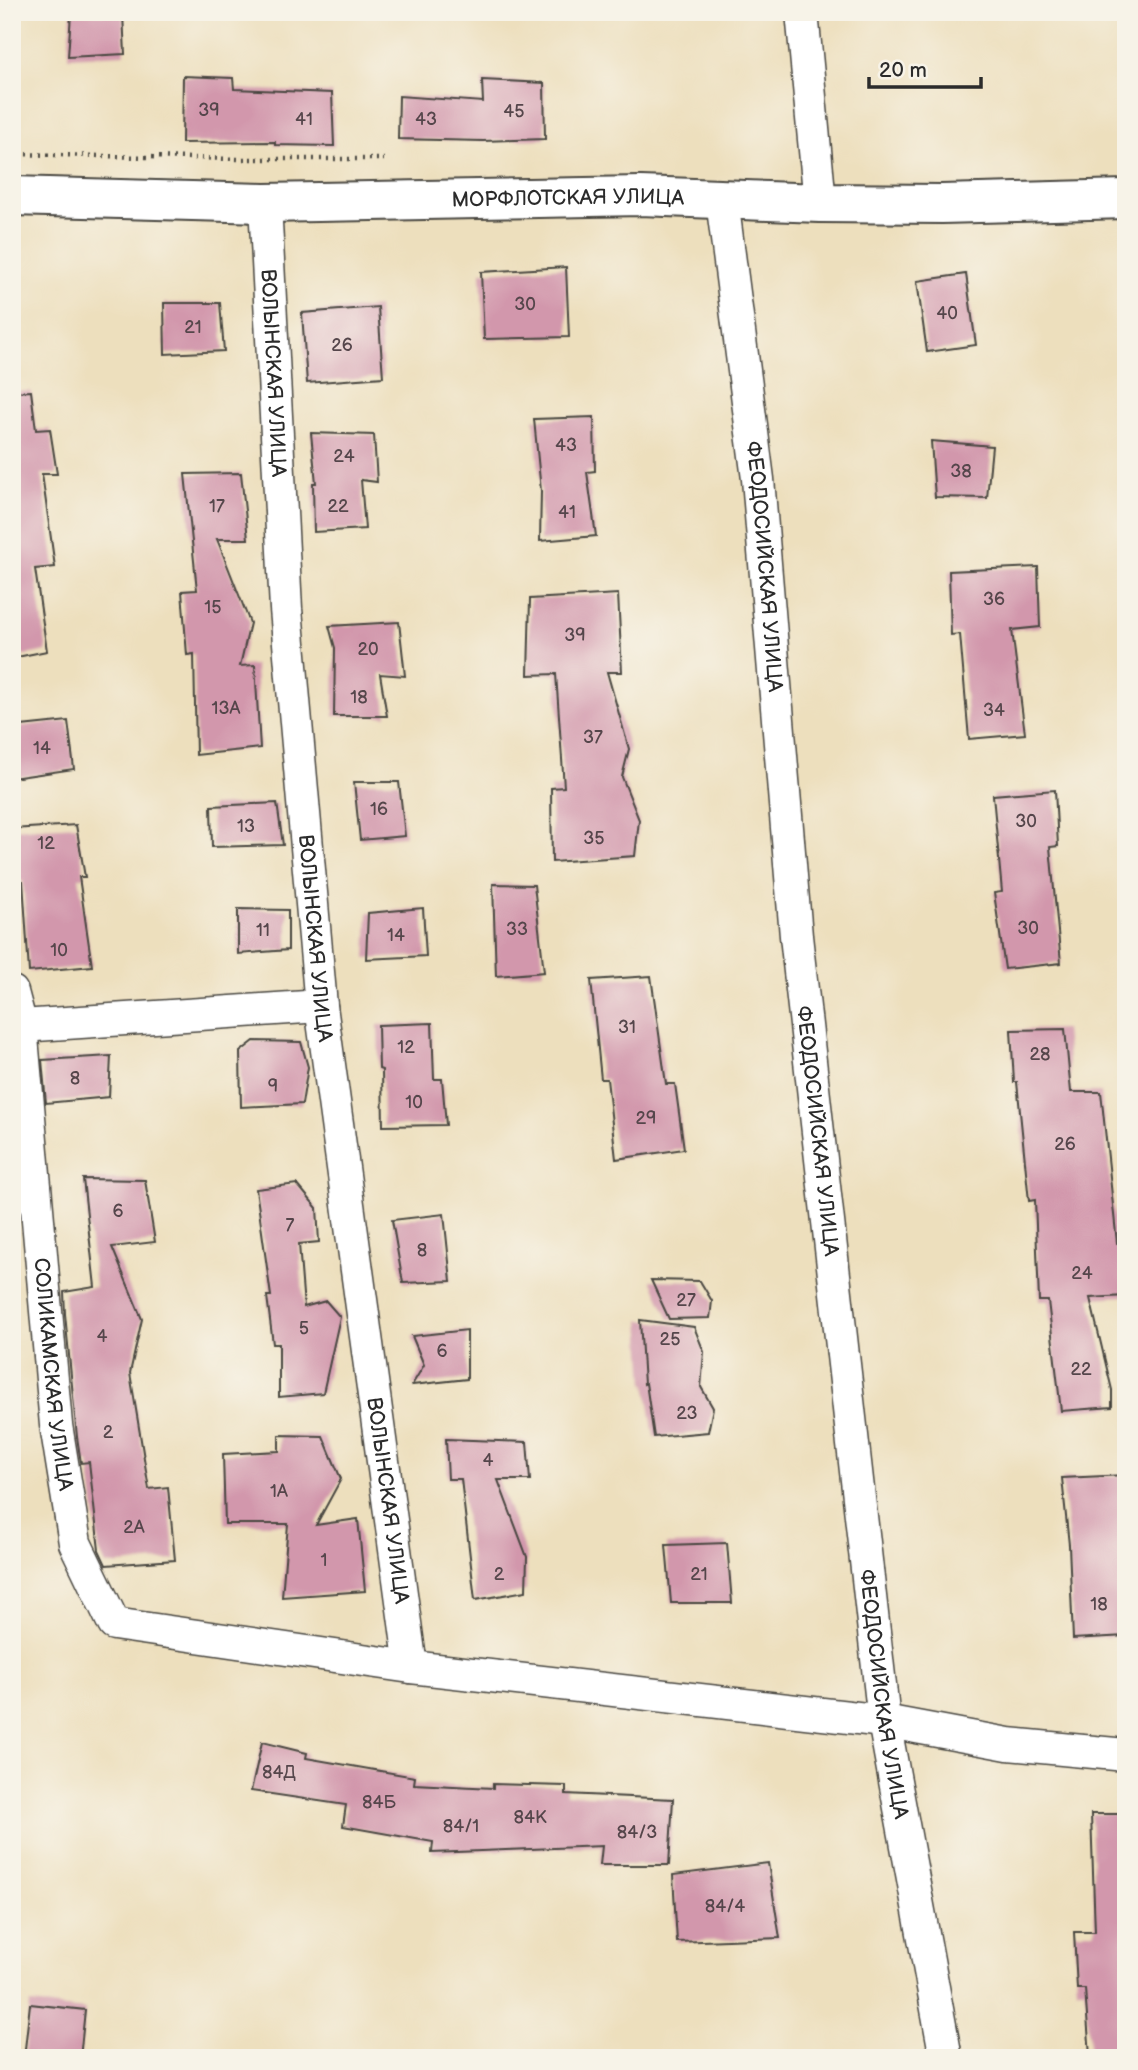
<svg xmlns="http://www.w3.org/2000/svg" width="1138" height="2070" viewBox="0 0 1138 2070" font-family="'Balsamiq Sans',sans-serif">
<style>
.building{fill:#d297ac}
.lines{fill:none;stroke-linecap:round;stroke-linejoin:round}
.street-casing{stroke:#484641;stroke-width:35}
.secondary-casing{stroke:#484641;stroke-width:42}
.path{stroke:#484641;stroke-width:4.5;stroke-dasharray:2 5;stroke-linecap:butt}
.street{stroke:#fff;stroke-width:32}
.secondary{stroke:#fff;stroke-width:38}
.labels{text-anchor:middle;stroke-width:5;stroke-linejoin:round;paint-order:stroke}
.number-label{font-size:18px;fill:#55464b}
.street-label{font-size:21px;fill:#2b2b2b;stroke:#f7f3e8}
</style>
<rect width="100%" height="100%" fill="#f7f3e8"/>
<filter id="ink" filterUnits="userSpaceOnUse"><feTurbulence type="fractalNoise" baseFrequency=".0143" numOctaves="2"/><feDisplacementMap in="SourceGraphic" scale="14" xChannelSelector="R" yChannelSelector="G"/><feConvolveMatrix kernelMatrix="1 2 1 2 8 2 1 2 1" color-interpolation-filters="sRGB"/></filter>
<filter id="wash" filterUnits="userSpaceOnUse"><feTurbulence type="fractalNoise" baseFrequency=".00686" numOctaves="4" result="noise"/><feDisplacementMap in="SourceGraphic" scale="28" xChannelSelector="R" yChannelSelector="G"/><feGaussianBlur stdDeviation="1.57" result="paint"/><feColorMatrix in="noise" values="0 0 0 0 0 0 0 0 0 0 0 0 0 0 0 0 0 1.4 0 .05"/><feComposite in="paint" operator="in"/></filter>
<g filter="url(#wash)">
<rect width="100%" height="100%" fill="#eddfbd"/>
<g id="blocks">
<g class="building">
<path d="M71,14H123L125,54L68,57Z"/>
<path d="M183,76L233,78L234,89L332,93L334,146L275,145V142L182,143Z"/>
<path d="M482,80L544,83L545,139L483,141L398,139L399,96L483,102Z"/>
<path d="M566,267L569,337L484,339L481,272Z"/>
<path d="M966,274L976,345L927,352L917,281Z"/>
<path d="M164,303H220L224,351L165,354Z"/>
<path d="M378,307L383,377L307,383L302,313Z"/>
<path d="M31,391L36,430L50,429L57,474H42L55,567L35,569L47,651L12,658V392Z"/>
<path d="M594,417L595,471L587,472L596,536L540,541L541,491L534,419Z"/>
<path d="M311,433L374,435L377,482L361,480L365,529L314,532L313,483H316Z"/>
<path d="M931,441L992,446L987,498L935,497Z"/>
<path d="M241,473L248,539H217L250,623L240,666L255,665L260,748L196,755L194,654L187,655L182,591L197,590L185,474Z"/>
<path d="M1038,567L1040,627L1012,630L1025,734L969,739L960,634L951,635L949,571Z"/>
<path d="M618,594L622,672H607L629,749L622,777L639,820L635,856L552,862L551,788L564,787L556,674L528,675L530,599Z"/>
<path d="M399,622L405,676L380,674L387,716H334L335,648L329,626Z"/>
<path d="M68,721L74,769L12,778V727Z"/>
<path d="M354,782H399L405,836L360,840Z"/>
<path d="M1055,790L1058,846L1050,847L1061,963L1005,969L994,893L1002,892L993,795Z"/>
<path d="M277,803L283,845L212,847L211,806Z"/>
<path d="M76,825L85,877H79L92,966L29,972L23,881H17L12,857V829Z"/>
<path d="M493,884L534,885L544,972L496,976Z"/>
<path d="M423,908L426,956L366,959L368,913Z"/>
<path d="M238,909L288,910V950L238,954Z"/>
<path d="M651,976L666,1084H675L684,1149L616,1159L607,1079H601L591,980Z"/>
<path d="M432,1023L434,1079H442L446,1125L383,1126L382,1070L379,1069L378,1025Z"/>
<path d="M1065,1029L1071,1092H1101L1117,1243L1126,1242V1296L1090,1298L1112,1390V1407L1061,1411L1048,1301H1039L1035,1200L1029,1201L1017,1082H1014L1011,1030Z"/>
<path d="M254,1041L301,1042L308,1067L302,1104L241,1107L240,1052Z"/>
<path d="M111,1056L109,1097L46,1103L42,1060Z"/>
<path d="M83,1179L145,1180L155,1242L112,1247L142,1319L130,1373L149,1489L168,1487L175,1560L106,1565L99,1550L89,1462L81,1463L77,1437L65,1314L64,1292L95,1287Z"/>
<path d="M297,1184L317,1208L319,1242L299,1244L304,1307L326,1301L340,1317L323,1393L279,1397V1344H273L267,1296H271L256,1189Z"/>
<path d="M444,1214L451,1281L403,1283L392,1220Z"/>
<path d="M651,1280L700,1281L712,1301L710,1318L669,1319Z"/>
<path d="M640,1320L694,1327L704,1352L701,1387L713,1408L708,1432L654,1437L646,1383L644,1384Z"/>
<path d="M467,1330V1379L412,1385L424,1365L412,1336Z"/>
<path d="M279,1435L323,1436L341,1479L316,1525L358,1519L365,1591L282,1597L288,1524H225L223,1454L279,1451Z"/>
<path d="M446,1439L527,1442L530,1480H498L527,1557L526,1591L475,1600L461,1479H448Z"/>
<path d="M1126,1475V1636L1073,1639L1069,1545L1062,1478Z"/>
<path d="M727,1543L732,1603H671L666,1545Z"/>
<path d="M262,1742L307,1753L306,1758L415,1777L414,1784L493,1788V1784L566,1786V1794L673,1799L669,1865H600L602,1846L432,1853L433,1842L343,1826L346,1805L251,1791Z"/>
<path d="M1091,1814H1126V2055L1090,2056L1085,1989H1077L1074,1932H1095Z"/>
<path d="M768,1863L780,1938L677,1942L673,1875Z"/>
<path d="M30,2004L85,2010L80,2058H24Z"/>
</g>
</g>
</g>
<g filter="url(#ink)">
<use href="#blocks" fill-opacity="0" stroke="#484641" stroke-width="2"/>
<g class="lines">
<defs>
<g id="street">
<path d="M802,12L820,203"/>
<path id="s1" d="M722,200L758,479L796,936L884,1721L946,2058"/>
<path id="s2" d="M265,203L286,609L321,1006L411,1667"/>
<path id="s3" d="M12,992L21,1026L56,1425L75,1543L114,1624L411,1667L884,1721L1008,1744L1126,1755"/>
<path d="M21,1026L321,1006"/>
</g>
<g id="secondary">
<path id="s4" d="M12,196L265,203L641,196L820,203L942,204L1126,199"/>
</g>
</defs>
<use href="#street" class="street-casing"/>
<use href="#secondary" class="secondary-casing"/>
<path class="path" d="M12,154L238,159H384"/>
<use href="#street" class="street"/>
<use href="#secondary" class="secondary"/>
</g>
</g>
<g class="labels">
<g class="number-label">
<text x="209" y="116">39</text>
<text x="514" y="117">45</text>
<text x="304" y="125">41</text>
<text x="426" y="125">43</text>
<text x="525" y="310">30</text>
<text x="947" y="319">40</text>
<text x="193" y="333">21</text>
<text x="342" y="351">26</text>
<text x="566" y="451">43</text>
<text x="344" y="462">24</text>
<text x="961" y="477">38</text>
<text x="217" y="512">17</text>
<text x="338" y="512">22</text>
<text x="567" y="518">41</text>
<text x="994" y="605">36</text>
<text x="213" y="613">15</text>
<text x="575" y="641">39</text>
<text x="368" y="655">20</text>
<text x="359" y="703">18</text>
<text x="226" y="714">13А</text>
<text x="994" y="716">34</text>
<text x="593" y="743">37</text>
<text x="42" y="754">14</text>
<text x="379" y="815">16</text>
<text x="1026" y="827">30</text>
<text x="246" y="832">13</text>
<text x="594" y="844">35</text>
<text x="46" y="849">12</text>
<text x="1028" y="934">30</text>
<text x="517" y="935">33</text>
<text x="263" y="936">11</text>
<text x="396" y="941">14</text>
<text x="59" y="956">10</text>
<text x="627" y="1033">31</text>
<text x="406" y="1053">12</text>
<text x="1040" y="1060">28</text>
<text x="75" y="1084">8</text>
<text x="273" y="1092">9</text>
<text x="414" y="1108">10</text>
<text x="646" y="1124">29</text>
<text x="1065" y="1150">26</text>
<text x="118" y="1217">6</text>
<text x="290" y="1231">7</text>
<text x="422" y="1256">8</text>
<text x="1082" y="1279">24</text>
<text x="686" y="1306">27</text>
<text x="304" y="1334">5</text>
<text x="102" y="1342">4</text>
<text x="670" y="1345">25</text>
<text x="442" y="1357">6</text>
<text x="1081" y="1375">22</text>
<text x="687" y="1419">23</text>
<text x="108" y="1438">2</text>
<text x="488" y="1466">4</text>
<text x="279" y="1497">1А</text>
<text x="134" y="1533">2А</text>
<text x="324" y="1566">1</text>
<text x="499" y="1580">2</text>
<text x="699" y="1580">21</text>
<text x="1099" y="1610">18</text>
<text x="279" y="1778">84Д</text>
<text x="379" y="1808">84Б</text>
<text x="530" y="1823">84К</text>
<text x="461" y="1832">84/1</text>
<text x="637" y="1838">84/3</text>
<text x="725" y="1912">84/4</text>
</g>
<g class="street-label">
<text dy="7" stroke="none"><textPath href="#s4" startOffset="556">МОРФЛОТСКАЯ УЛИЦА</textPath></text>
<text dy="7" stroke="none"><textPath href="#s2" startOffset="170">ВОЛЫНСКАЯ УЛИЦА</textPath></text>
<text dy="7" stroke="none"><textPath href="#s1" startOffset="369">ФЕОДОСИЙСКАЯ УЛИЦА</textPath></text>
<text dy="7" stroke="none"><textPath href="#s2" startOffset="737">ВОЛЫНСКАЯ УЛИЦА</textPath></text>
<text dy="7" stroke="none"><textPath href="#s1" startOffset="936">ФЕОДОСИЙСКАЯ УЛИЦА</textPath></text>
<text dy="7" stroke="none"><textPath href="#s3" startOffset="385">СОЛИКАМСКАЯ УЛИЦА</textPath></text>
<text dy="7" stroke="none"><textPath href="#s2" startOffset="1304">ВОЛЫНСКАЯ УЛИЦА</textPath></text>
<text dy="7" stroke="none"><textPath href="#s1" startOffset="1503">ФЕОДОСИЙСКАЯ УЛИЦА</textPath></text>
</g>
</g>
<rect width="1138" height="2070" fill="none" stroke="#f7f3e8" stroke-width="42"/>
<path d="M869 77v10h112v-10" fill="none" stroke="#2b2b2b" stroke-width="3.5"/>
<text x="879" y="77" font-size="21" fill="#2b2b2b" stroke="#f7f3e8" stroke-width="5" paint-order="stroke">20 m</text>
</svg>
